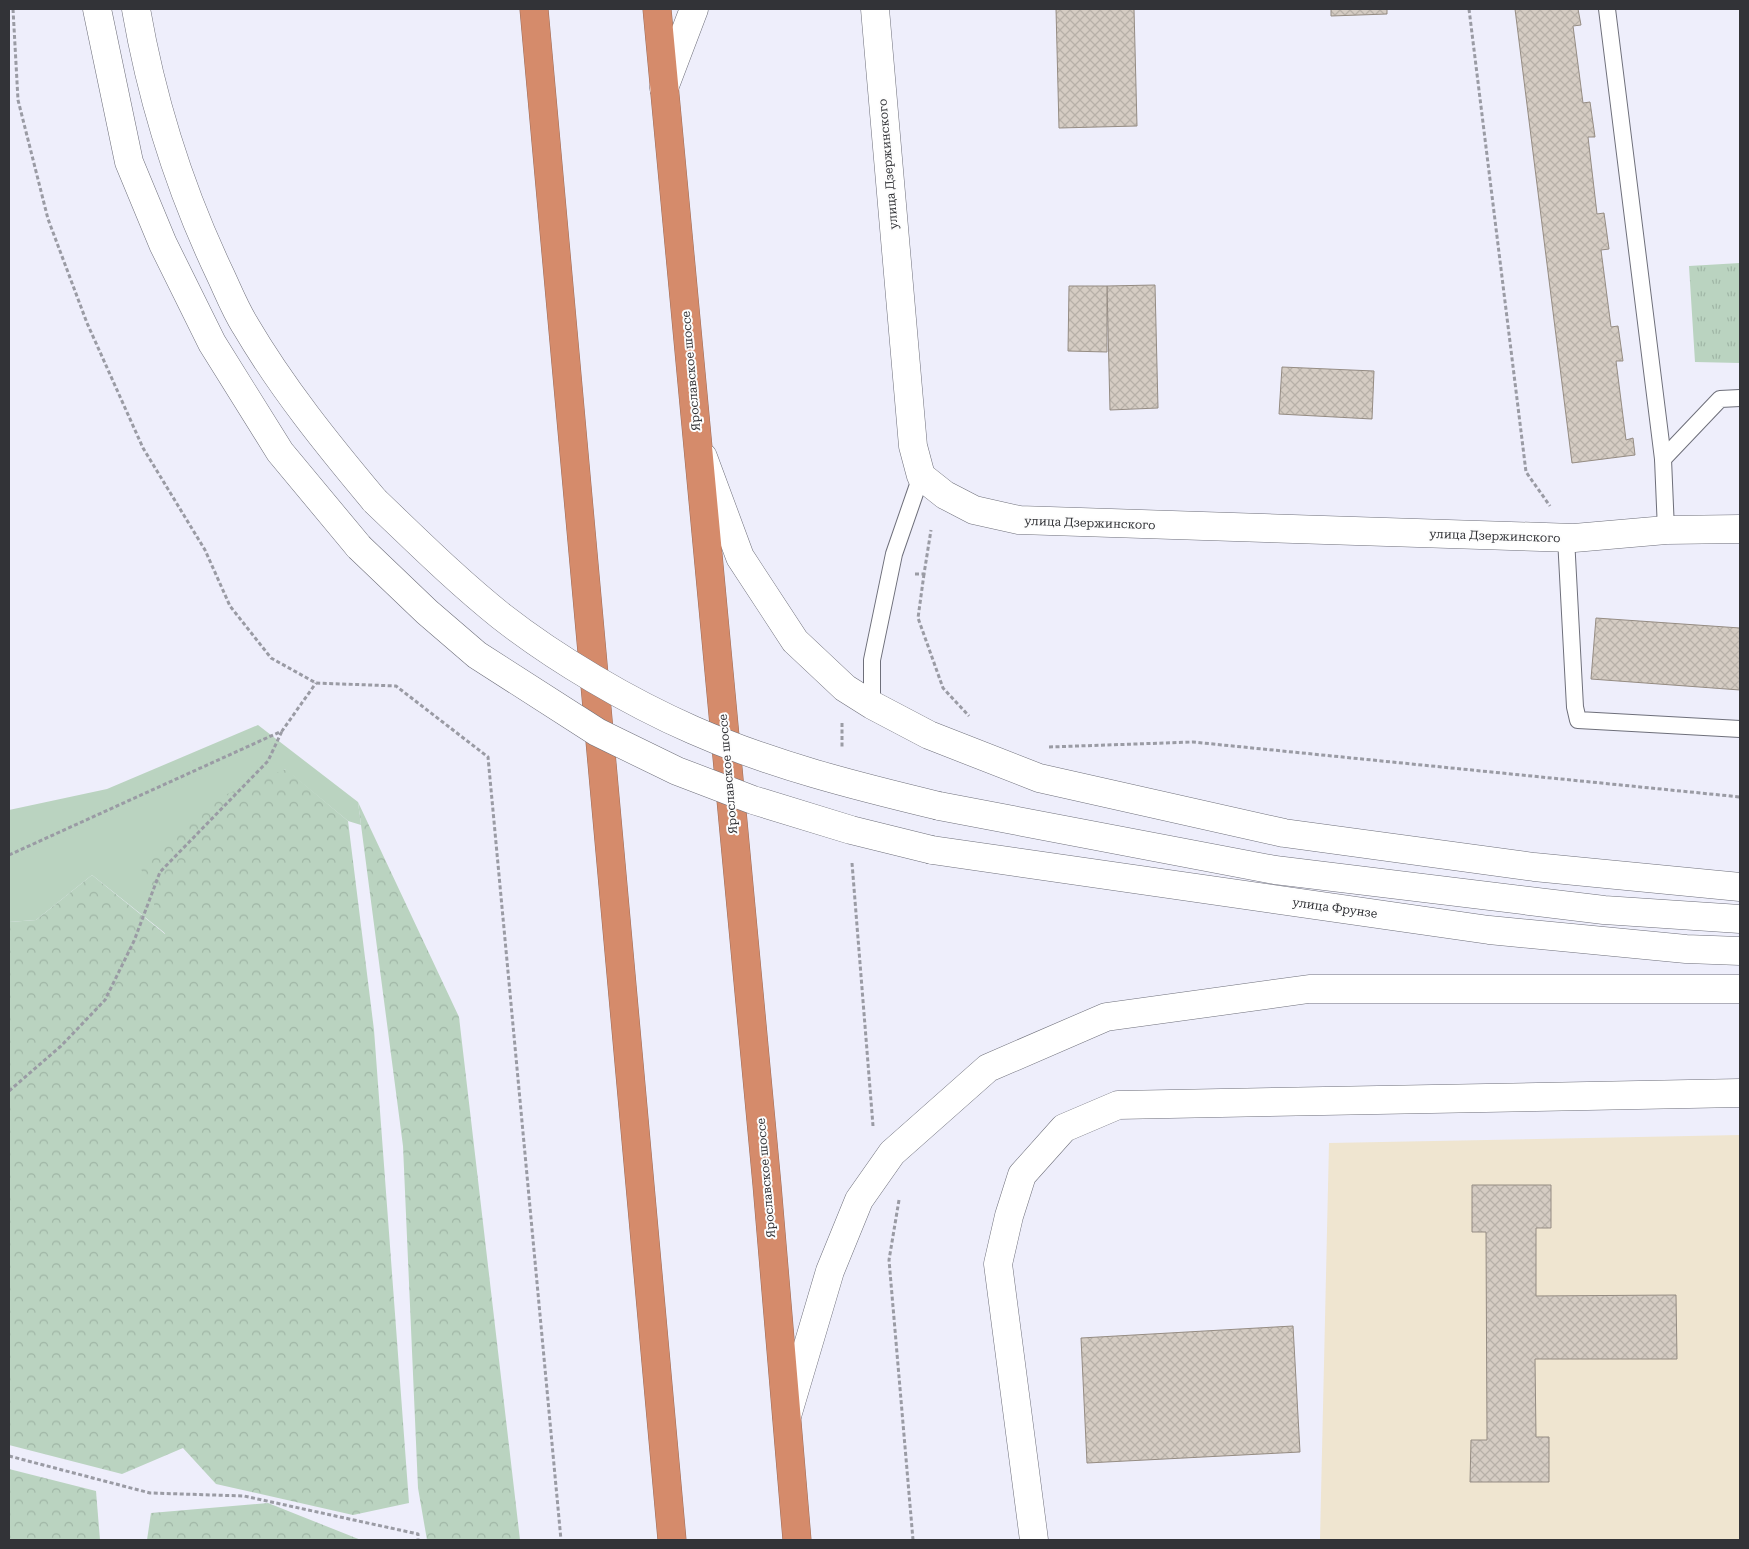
<svg xmlns="http://www.w3.org/2000/svg" width="1749" height="1549" viewBox="0 0 1749 1549" font-family="'Roboto Serif',serif">
<style>
.industrial{fill:#efe5d0}
.grass{fill:#bad3c0}
.forest{fill:url(#forest-crowns)}
.park{fill:url(#park-tufts)}
.building{fill:url(#building-cross-hatch);stroke:#958c83}
.lines{fill:none;stroke-linecap:round;stroke-linejoin:round}
.lane-casing{stroke:#6e6f7a;stroke-width:18}
.street-casing{stroke:#6e6f7a;stroke-width:29}
.secondary-casing{stroke:#6e6f7a;stroke-width:29}
.highway-casing{stroke:#9c6c59;stroke-width:29}
.path{stroke:#9a9ba4;stroke-width:3;stroke-dasharray:4 2.5;stroke-linecap:butt}
.lane{stroke:#fff;stroke-width:16}
.street{stroke:#fff;stroke-width:28}
.secondary{stroke:#fff;stroke-width:28}
.highway{stroke:#d58b6b;stroke-width:28}
.secondary-bridge-casing{stroke:#6e6f7a;stroke-width:29;stroke-linecap:butt}
.secondary-bridge{stroke:#fff;stroke-width:28}
.labels{text-anchor:middle;stroke-width:4;stroke-linejoin:round;paint-order:stroke}
.street-label{font-size:12px;fill:#323337;stroke:#fdfdfd}
</style>
<defs>
<pattern id="forest-crowns" width="20" height="18" patternUnits="userSpaceOnUse" patternTransform="scale(1.25)"><rect width="20" height="18" fill="#bad3c0"/><path d="M2 6a3 3 0 1 1 6 0M12 15a3 3 0 1 1 6 0" fill="none" stroke="#a0b6a6"/></pattern>
<pattern id="park-tufts" width="24" height="20" patternUnits="userSpaceOnUse" patternTransform="scale(1.25)"><rect width="24" height="20" fill="#bad3c0"/><path d="M3 7l-1-3M5 7V3M7 7l1-3M15 17l-1-3M17 17v-4M19 17l1-3" fill="none" stroke="#a0b6a6"/></pattern>
<pattern id="building-cross-hatch" width="8" height="8" patternUnits="userSpaceOnUse" patternTransform="scale(1.25)"><rect width="8" height="8" fill="#d5ccc3"/><path d="M0 0l8 8M0 8l8-8" fill="none" stroke="#b7b0a8"/></pattern>
</defs>
<rect width="100%" height="100%" fill="#eeeefb"/>
<path class="industrial" d="M1740,1135V1540H1320L1329,1143Z"/>
<path class="grass" d="M258,725L358,802L361,825L348,821L285,769L166,934L92,875L36,920L9,922V810L107,789Z"/>
<g class="forest">
<path d="M286,769L348,821L374,1030L409,1503L353,1515L216,1484L183,1448L122,1474L9,1445V922L36,920L92,875L165,934L140,866L201,805Z"/>
<path d="M358,802L459,1017L520,1540H427L418,1488L403,1146Z"/>
<path d="M9,1469L96,1491L100,1540H9Z"/>
<path d="M268,1503L361,1540H147L151,1513Z"/>
</g>
<path class="park" d="M1740,263V363L1695,362L1689,266Z"/>
<g class="building">
<path d="M1056,9H1134L1137,126L1059,128Z"/>
<path d="M1331,9H1387V14L1331,16Z"/>
<path d="M1515,9H1578L1581,25L1573,26L1583,103L1590,102L1595,137H1588L1597,214L1604,213L1609,249L1601,250L1611,327L1618,326L1623,361H1616L1626,440L1633,438L1635,455L1572,463Z"/>
<path d="M1155,285L1158,408L1110,410L1107,286Z"/>
<path d="M1069,286H1107V352L1068,351Z"/>
<path d="M1282,367L1374,371L1372,419L1279,414Z"/>
<path d="M1596,618L1740,628V690L1591,679Z"/>
<path d="M1472,1185H1551V1228H1536V1296L1676,1295L1677,1359H1535L1536,1437H1549V1482H1470L1471,1440H1487L1486,1232H1472Z"/>
<path d="M1293,1326L1300,1452L1087,1463L1081,1338Z"/>
</g>
<g class="lines">
<defs>
<g id="lane">
<path d="M1607,9L1663,459"/>
<path d="M1666,530L1663,459L1720,399L1740,398"/>
<path d="M1566,538L1575,707L1578,720L1740,729"/>
<path d="M872,705V660L894,554L921,476"/>
</g>
<g id="street">
<path d="M875,9L913,446L921,476L945,495L974,510L1019,520L1574,538L1666,530L1740,529"/>
<path d="M664,88L694,9"/>
<path d="M1034,1540L998,1264L1009,1216L1022,1175L1064,1128L1118,1105L1740,1093"/>
</g>
<g id="secondary">
<path d="M97,9L129,162L163,244L212,343L280,452L359,547"/>
<path d="M136,9C152,101 180,190 220,274C228,291 235,309 245,325C282,388 328,445 375,501"/>
<path d="M703,457L740,557L795,641L845,688L872,705L929,735L1039,778L1284,833L1534,867L1740,887"/>
<path d="M939,806L1275,870L1604,910L1740,919"/>
<path d="M932,850L1489,930L1686,949L1740,951"/>
<path d="M787,1416L830,1271L859,1200L892,1153L988,1068L1106,1017L1309,989H1740"/>
</g>
<g id="highway">
<path d="M534,9L672,1540"/>
<path d="M657,9L767,1185L797,1540"/>
</g>
</defs>
<use href="#lane" class="lane-casing"/>
<use href="#street" class="street-casing"/>
<use href="#secondary" class="secondary-casing"/>
<use href="#highway" class="highway-casing"/>
<g class="path">
<path d="M13,9L18,100L48,219L87,323L143,448L205,550L230,606L271,658L316,683L396,686L488,757L561,1540"/>
<path d="M1469,9L1526,472L1550,506"/>
<path d="M915,574H924L931,530"/>
<path d="M924,574L918,618L943,688L969,716"/>
<path d="M842,723V749"/>
<path d="M1049,747L1193,742L1740,797"/>
<path d="M9,855L282,731L316,683"/>
<path d="M852,863L873,1126"/>
<path d="M9,1091L61,1046L105,1000L134,941L160,872L268,761L282,731"/>
<path d="M899,1200L889,1260L913,1540"/>
<path d="M9,1456L150,1493L244,1496L418,1534V1540"/>
</g>
<use href="#lane" class="lane"/>
<use href="#street" class="street"/>
<use href="#secondary" class="secondary"/>
<use href="#highway" class="highway"/>
<defs>
<g id="secondary-bridge">
<path d="M375,501C416,540 456,580 501,616C556,659 629,702 693,730C772,765 856,786 939,806"/>
<path d="M359,547L427,612L477,655L597,732L677,771L753,800L851,830L932,850"/>
</g>
</defs>
<use href="#secondary-bridge" class="secondary-bridge-casing"/>
<use href="#secondary-bridge" class="secondary-bridge"/>
</g>
<g class="labels">
<g class="street-label">
<text transform="translate(888 164) rotate(-95)" y="4">улица Дзержинского</text>
<text transform="translate(691 371) rotate(-95)" y="4">Ярославское шоссе</text>
<text transform="translate(1090 523) rotate(2)" y="4">улица Дзержинского</text>
<text transform="translate(1495 536) rotate(2)" y="4">улица Дзержинского</text>
<text transform="translate(728 774) rotate(-95)" y="4">Ярославское шоссе</text>
<text transform="translate(1335 908) rotate(8)" y="4">улица Фрунзе</text>
<text transform="translate(766 1178) rotate(-95)" y="4">Ярославское шоссе</text>
</g>
</g>
<rect width="1749" height="1549" fill="none" stroke="#323337" stroke-width="20"/>
</svg>
